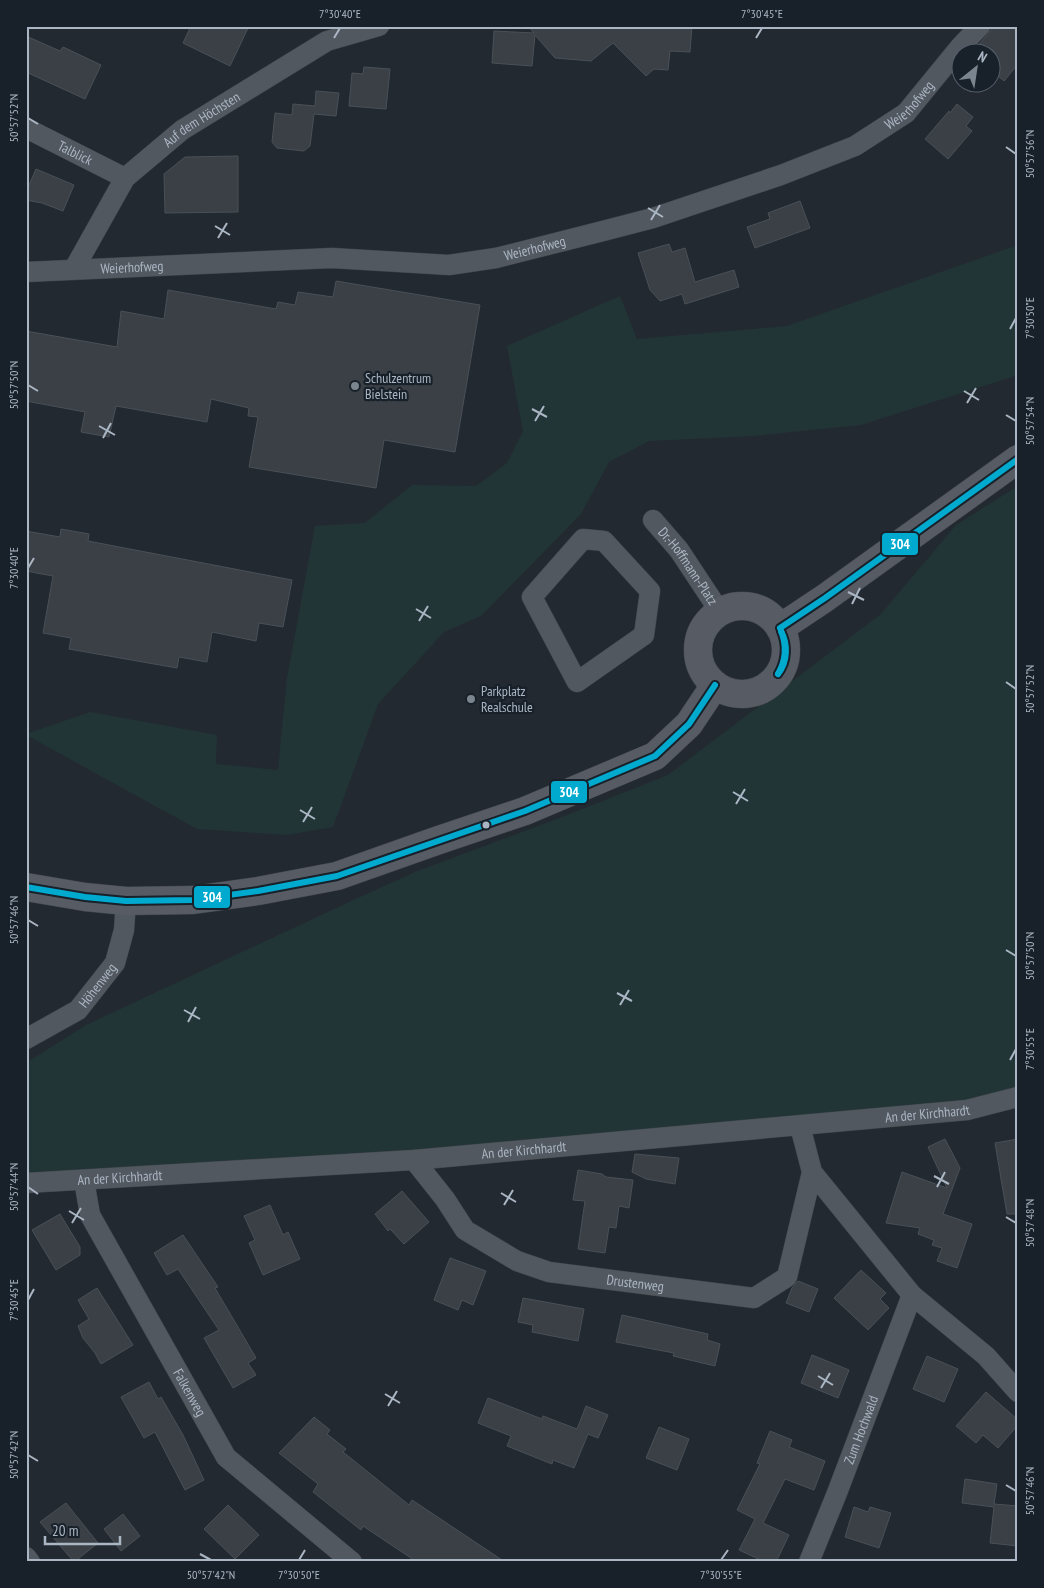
<svg xmlns="http://www.w3.org/2000/svg" width="1044" height="1588" viewBox="0 0 1044 1588" font-family="'PT Sans Narrow',sans-serif">
<style>
.green{fill:#213537}
.building{fill:#3a4045;stroke:#4a5058}
.lines{fill:none;stroke-linecap:round;stroke-linejoin:round}
.minor-casing{stroke:#3f4449;stroke-width:21}
.secondary-casing{stroke:#3f4449;stroke-width:29}
.minor{stroke:#525860;stroke-width:20}
.secondary{stroke:#575c64;stroke-width:28}
.bus-1-casing{stroke:#18202a;stroke-width:10}
.bus-1{stroke:#00a9ce;stroke-width:6}
.ticks{fill:none;stroke:#abb6c4;stroke-width:2}
.poi-dot{fill:#7b8590;stroke:#18202a;stroke-width:2}
.bus-dot{fill:#abb6c4;stroke:#18202a;stroke-width:2}
.labels{text-anchor:middle;stroke-width:4.5;stroke-linejoin:round;paint-order:stroke}
.street-label{font-size:14px;fill:#abb6c4;stroke:#18202a}
.poi-label{font-size:14px;fill:#abb6c4;stroke:#18202a;text-anchor:start}
.line-badge{stroke:#18202a;stroke-width:2}
.badge-label{font-size:14px;text-anchor:middle;font-weight:bold;fill:#fff}
.neatline{fill:none;stroke:#abb6c4;stroke-width:2}
.ticks-label{font-size:12px;text-anchor:middle;fill:#abb6c4}
</style>
<rect width="100%" height="100%" fill="#232930"/>
<g class="green">
<path d="M1018,245V375L861,425L753,436L649,441L609,462L581,514L481,616L444,632L378,704L333,827L287,835L197,829L26,735V734L90,712L217,735L216,764L278,770L287,678L315,526L365,523L412,485L476,486L507,463L523,431L507,346L620,296L637,339L787,326Z"/>
<path d="M1018,486V1093L952,1109L636,1136L26,1176V1063L86,1025L349,902L415,872L557,819L668,775L881,614L956,525Z"/>
</g>
<g class="building">
<path d="M191,26H249L230,66L183,43Z"/>
<path d="M528,26H692L690,52L670,51L668,70L654,69L646,76L613,43L591,61L555,58L535,35L532,66L492,63L494,31L534,33Z"/>
<path d="M994,26H1018V64L1004,81L992,71V52H973Z"/>
<path d="M26,36L60,51L63,47L101,65L85,99L26,72Z"/>
<path d="M364,67L390,69L386,109L349,106L352,73L363,74Z"/>
<path d="M316,91L339,93L336,116L314,114L310,146L304,151L277,148L272,142L275,113L292,115L293,104L315,106Z"/>
<path d="M957,104L973,117L966,126L972,131L948,159L925,139L949,111L950,113Z"/>
<path d="M238,156V212L165,213L164,174L185,157Z"/>
<path d="M36,169L74,185L63,211L42,203L26,200V192Z"/>
<path d="M800,201L810,228L755,248L747,227L770,219L768,213Z"/>
<path d="M669,244L672,252L685,248L695,282L734,270L739,287L685,304L682,294L660,301L650,290L638,253Z"/>
<path d="M336,281L480,305L455,452L384,440L376,488L249,467L258,417L248,416L249,408L211,399L207,422L116,406L109,437L81,432L85,412L26,401V331L117,347L121,311L164,319L168,290L276,309L278,302L295,305L298,292L333,297Z"/>
<path d="M61,529L89,534L88,541L292,580L283,627L259,623L256,641L212,632L207,662L179,657L177,668L69,649L71,638L43,633L53,576L26,571V531L60,537Z"/>
<path d="M945,1139L960,1168L943,1214L972,1224L957,1268L937,1261L942,1248L932,1245L934,1240L918,1234L920,1228L886,1223L902,1172L947,1188L928,1147Z"/>
<path d="M1018,1139V1214H1007L995,1143Z"/>
<path d="M635,1154L679,1158L675,1184L646,1179L632,1172Z"/>
<path d="M578,1170L602,1174L606,1177L633,1180L629,1208L619,1206L616,1228L609,1227L605,1253L578,1249L585,1201L573,1200Z"/>
<path d="M402,1191L429,1222L404,1244L390,1229L388,1231L375,1214Z"/>
<path d="M270,1205L283,1235L288,1232L300,1259L263,1275L249,1243L255,1240L244,1216Z"/>
<path d="M60,1214L80,1247V1255L56,1270L32,1230Z"/>
<path d="M183,1235L218,1287L215,1288L256,1358L248,1363L256,1375L233,1388L204,1338L219,1330L178,1269L167,1275L154,1253Z"/>
<path d="M450,1258L486,1271L473,1305L462,1300L458,1310L434,1300Z"/>
<path d="M861,1270L886,1293L880,1299L889,1308L868,1330L834,1298Z"/>
<path d="M798,1281L818,1289L809,1312L786,1303L792,1288Z"/>
<path d="M97,1288L133,1345L101,1364L95,1353L83,1338L78,1326L89,1319L78,1300Z"/>
<path d="M523,1298L584,1309L578,1341L532,1332L533,1325L518,1322Z"/>
<path d="M622,1315L708,1334L707,1340L720,1344L715,1366L673,1356L674,1353L616,1342Z"/>
<path d="M812,1355L849,1370L838,1398L801,1383Z"/>
<path d="M927,1356L958,1369L944,1402L913,1389Z"/>
<path d="M149,1382L158,1399L161,1397L183,1435L204,1480L185,1490L155,1432L144,1438L121,1397Z"/>
<path d="M986,1392L1018,1420V1425L998,1448L983,1435L976,1443L956,1426Z"/>
<path d="M488,1398L542,1419L543,1416L577,1429L586,1406L608,1415L598,1438L588,1434L574,1468L553,1460L552,1464L507,1446L511,1436L478,1423Z"/>
<path d="M314,1417L330,1430L327,1434L346,1449L343,1452L409,1505L412,1500L505,1562H417L363,1526L361,1530L313,1492L318,1484L279,1453Z"/>
<path d="M659,1427L689,1439L677,1470L646,1458Z"/>
<path d="M770,1431L792,1440L789,1447L825,1461L814,1490L785,1479L763,1523L789,1535L776,1562H765L739,1550L755,1519L737,1510L760,1464L757,1463Z"/>
<path d="M965,1479L997,1484L994,1504L1018,1506V1546L990,1543L994,1507L962,1503Z"/>
<path d="M66,1503L98,1543L74,1562L40,1522Z"/>
<path d="M228,1505L259,1535L235,1559L204,1529Z"/>
<path d="M854,1507L868,1512L870,1507L891,1513L879,1548L845,1537Z"/>
<path d="M123,1514L140,1536L121,1551L104,1529Z"/>
</g>
<g class="lines">
<defs>
<g id="minor">
<path id="s1" d="M26,128L125,178"/>
<path id="s2" d="M74,269L125,178L182,130L327,41L379,26"/>
<path id="s3" d="M26,272L332,258L449,265L496,258L599,232L653,218L781,175L855,146L906,113L960,47L980,26"/>
<path id="s4" d="M653,520L679,550L720,612"/>
<path d="M583,539L604,541L650,591L644,635L577,682L532,597Z"/>
<path id="s5" d="M26,1039L78,1010L115,963L124,930L126,901"/>
<path d="M800,1126L812,1172L912,1295L986,1356L1018,1392"/>
<path id="s6" d="M414,1160L445,1199L465,1230L517,1261L549,1272L754,1298L787,1277L812,1172"/>
<path id="s7" d="M84,1180L90,1215L226,1457L352,1562"/>
<path id="s8" d="M26,1183L414,1160L967,1110L1018,1097"/>
<path d="M26,1557L30,1562"/>
<path id="s9" d="M809,1562L837,1493L912,1295"/>
</g>
<g id="secondary">
<circle cx="742" cy="650" r="44"/>
<path d="M780,628L825,598L1018,459"/>
<path d="M26,887L85,897L126,901L193,900L258,891L337,876L436,841L525,811L655,756L689,724L715,685"/>
</g>
</defs>
<use href="#minor" class="minor-casing"/>
<use href="#secondary" class="secondary-casing"/>
<use href="#minor" class="minor"/>
<use href="#secondary" class="secondary"/>
<defs>
<g id="bus-1">
<path d="M780,628L825,598L1018,459"/>
<path d="M778,674C786,660 787,646 781,631"/>
<path d="M778,674C788,662 788,644 781,631"/>
<path d="M26,887L85,897L126,901L193,900L258,891L337,876L525,811L655,756L689,724L715,685"/>
</g>
</defs>
<use href="#bus-1" class="bus-1-casing"/>
<use href="#bus-1" class="bus-1"/>
</g>
<path class="ticks" d="M334,38L340,28M756,38L762,28M28,118L38,124M1006,147L1016,154M648,208L663,217M651,220L660,205M215,226L230,235M218,238L227,223M1010,329L1016,318M28,385L38,391M964,391L979,400M967,403L976,388M532,409L547,417M1006,415L1016,421M535,421L544,406M99,426L115,435M103,438L111,423M28,568L34,558M848,592L864,600M852,604L860,588M416,609L431,618M419,621L428,606M1006,682L1016,689M733,792L748,801M736,804L745,789M300,810L315,819M303,822L312,807M28,920L38,926M1006,950L1016,956M617,993L632,1001M620,1005L629,990M184,1010L200,1019M188,1022L196,1007M1010,1060L1016,1049M934,1176L949,1184M28,1187L38,1194M937,1187L945,1172M501,1193L516,1202M504,1205L513,1190M69,1211L84,1220M1006,1217L1016,1223M72,1223L81,1208M28,1300L34,1289M818,1376L833,1385M821,1388L830,1373M385,1394L400,1403M388,1406L397,1391M28,1455L38,1461M1006,1485L1016,1491M200,1554L211,1560M299,1560L305,1550M721,1560L728,1550"/>
<g class="poi-dot">
<circle cx="355" cy="386" r="5"/>
<circle cx="471" cy="699" r="5"/>
</g>
<circle class="bus-dot" cx="486" cy="825" r="4.5"/>
<g class="labels">
<g class="street-label">
<text dy="5" stroke="none"><textPath href="#s3" startOffset="916">Weierhofweg</textPath></text>
<text dy="5" stroke="none"><textPath href="#s2" startOffset="201">Auf dem Höchsten</textPath></text>
<text dy="5" stroke="none"><textPath href="#s1" startOffset="55">Talblick</textPath></text>
<text dy="5" stroke="none"><textPath href="#s3" startOffset="511">Weierhofweg</textPath></text>
<text dy="5" stroke="none"><textPath href="#s3" startOffset="106">Weierhofweg</textPath></text>
<text dy="5" stroke="none"><textPath href="#s4" startOffset="58">Dr.-Hoffmann-Platz</textPath></text>
<text dy="5" stroke="none"><textPath href="#s5" startOffset="91">Höhenweg</textPath></text>
<text dy="5" stroke="none"><textPath href="#s8" startOffset="904">An der Kirchhardt</textPath></text>
<text dy="5" stroke="none"><textPath href="#s8" startOffset="499">An der Kirchhardt</textPath></text>
<text dy="5" stroke="none"><textPath href="#s8" startOffset="94">An der Kirchhardt</textPath></text>
<text dy="5" stroke="none"><textPath href="#s6" startOffset="268">Drustenweg</textPath></text>
<text dy="5" stroke="none"><textPath href="#s7" startOffset="239">Falkenweg</textPath></text>
<text dy="5" stroke="none"><textPath href="#s9" startOffset="142">Zum Hochwald</textPath></text>
</g>
<g class="poi-label">
<text x="365" y="383">Schulzentrum<tspan x="365" dy="16">Bielstein</tspan></text>
<text x="481" y="696">Parkplatz<tspan x="481" dy="16">Realschule</tspan></text>
</g>
</g>
<g class="line-badge">
<rect x="881" y="532" width="38" height="24" rx="5" fill="#00a9ce"/>
<rect x="550" y="780" width="38" height="24" rx="5" fill="#00a9ce"/>
<rect x="193" y="885" width="38" height="24" rx="5" fill="#00a9ce"/>
</g>
<g class="badge-label">
<text x="900" y="549">304</text>
<text x="569" y="797">304</text>
<text x="212" y="902">304</text>
</g>
<rect width="1044" height="1588" fill="none" stroke="#18202a" stroke-width="55"/>
<g transform="translate(976 68) rotate(30)"><circle r="24" fill="#18202a" stroke="#535c68"/>
<path d="M0-4L9 19L0 12L-9 19Z" fill="#7b8590"/>
<text y="-8" font-size="14" font-weight="bold" text-anchor="middle" fill="#abb6c4">N</text>
</g>
<path d="M45 1536v8h75v-8" fill="none" stroke="#abb6c4" stroke-width="2.5"/>
<text x="52" y="1536" font-size="15" fill="#abb6c4" stroke="#18202a" stroke-width="4" paint-order="stroke">20 m</text>
<rect x="28" y="28" width="988" height="1532" class="neatline"/>
<g class="ticks-label">
<text x="340" y="18">7°30'40"E</text>
<text x="762" y="18">7°30'45"E</text>
<text transform="translate(14 118) rotate(-90)" y="4">50°57'52"N</text>
<text transform="translate(1030 154) rotate(-90)" y="4">50°57'56"N</text>
<text transform="translate(1030 318) rotate(-90)" y="4">7°30'50"E</text>
<text transform="translate(14 385) rotate(-90)" y="4">50°57'50"N</text>
<text transform="translate(1030 421) rotate(-90)" y="4">50°57'54"N</text>
<text transform="translate(14 568) rotate(-90)" y="4">7°30'40"E</text>
<text transform="translate(1030 689) rotate(-90)" y="4">50°57'52"N</text>
<text transform="translate(14 920) rotate(-90)" y="4">50°57'46"N</text>
<text transform="translate(1030 956) rotate(-90)" y="4">50°57'50"N</text>
<text transform="translate(1030 1049) rotate(-90)" y="4">7°30'55"E</text>
<text transform="translate(14 1187) rotate(-90)" y="4">50°57'44"N</text>
<text transform="translate(1030 1223) rotate(-90)" y="4">50°57'48"N</text>
<text transform="translate(14 1300) rotate(-90)" y="4">7°30'45"E</text>
<text transform="translate(14 1455) rotate(-90)" y="4">50°57'42"N</text>
<text transform="translate(1030 1491) rotate(-90)" y="4">50°57'46"N</text>
<text x="211" y="1579">50°57'42"N</text>
<text x="299" y="1579">7°30'50"E</text>
<text x="721" y="1579">7°30'55"E</text>
</g>
</svg>
